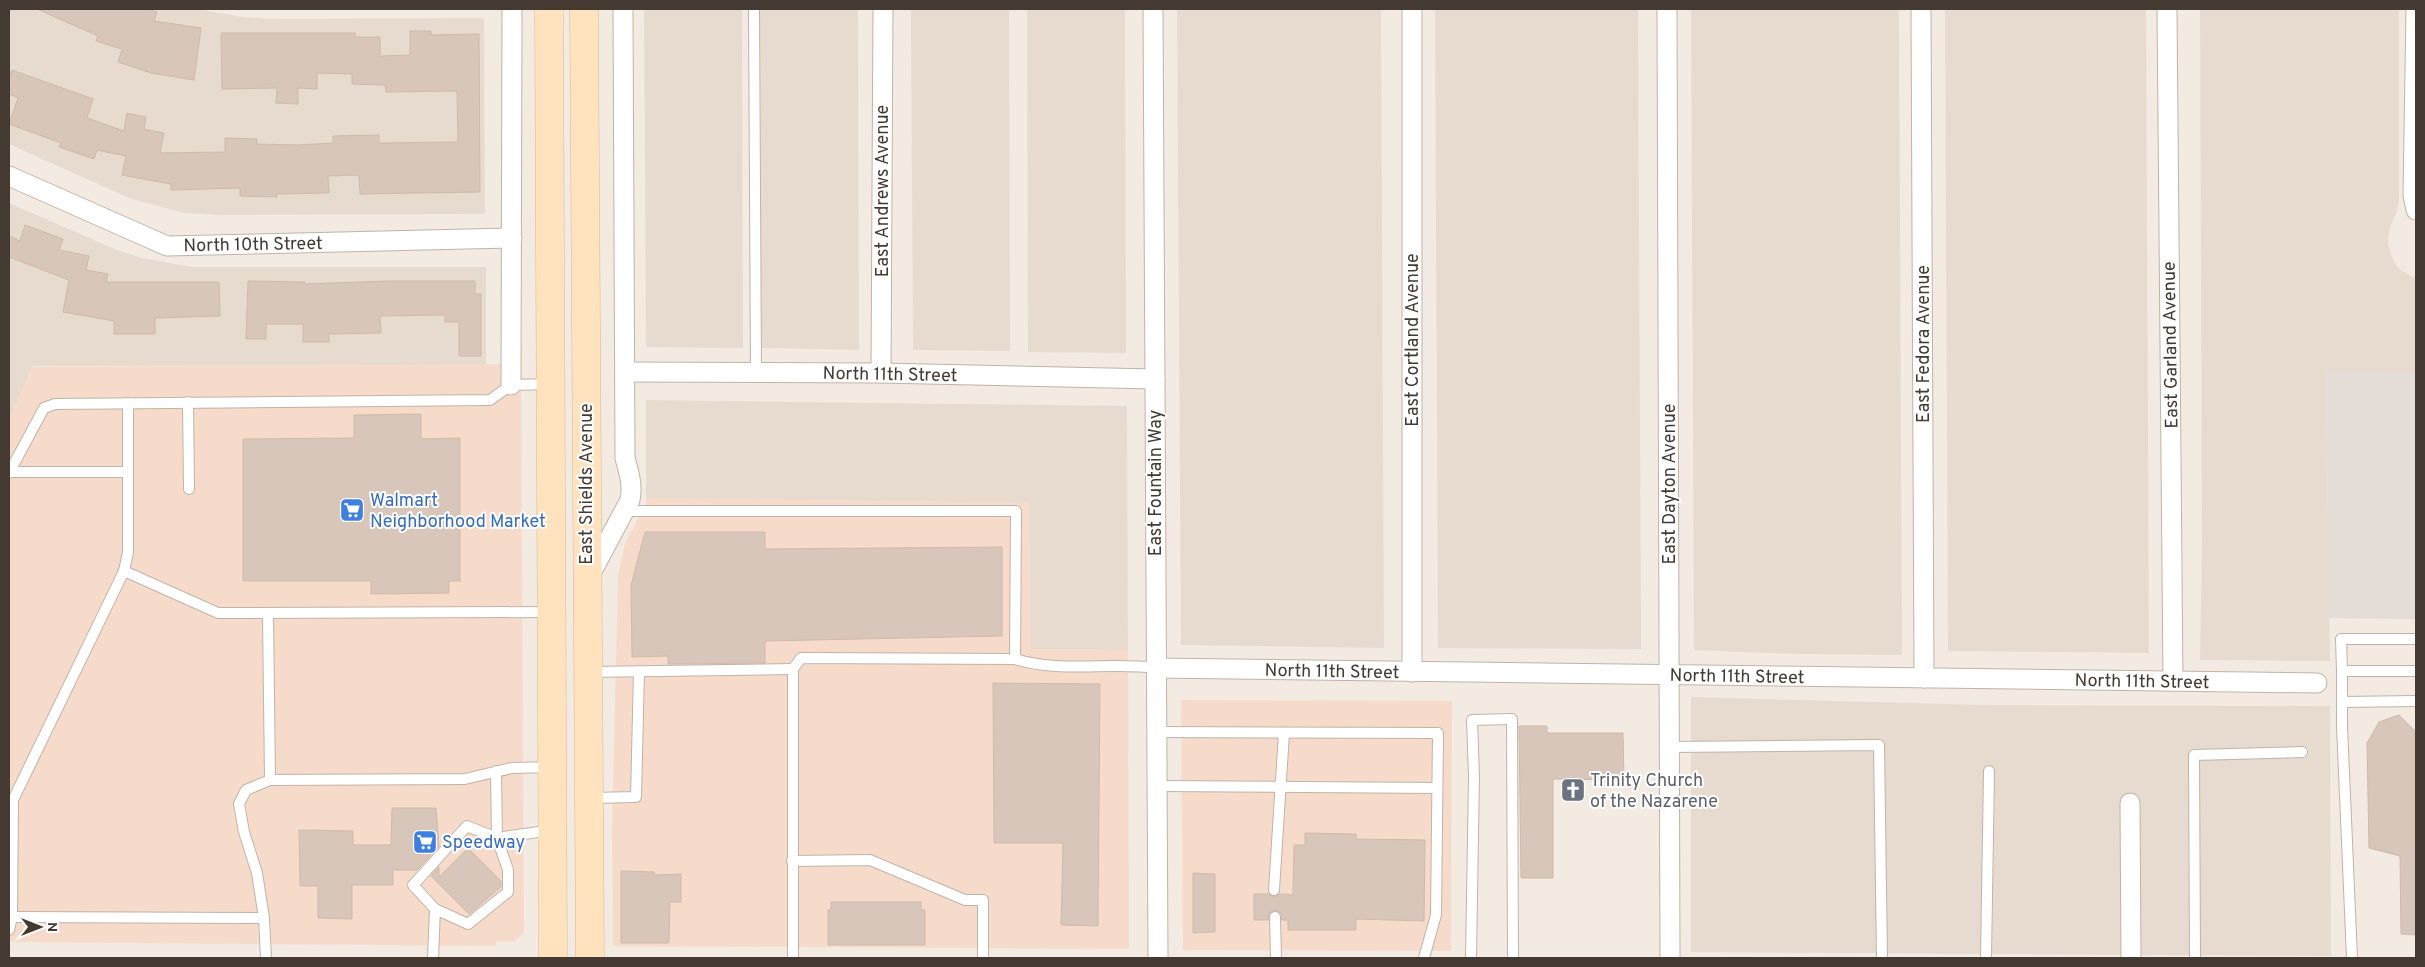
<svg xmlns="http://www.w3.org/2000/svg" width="2425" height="967" viewBox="0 0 2425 967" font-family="Overpass,sans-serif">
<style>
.residential{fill:#e7dbcf}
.commercial{fill:#f7dbca}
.industrial{fill:#e4dcd7}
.building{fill:#d8c6ba;stroke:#d0b9a9}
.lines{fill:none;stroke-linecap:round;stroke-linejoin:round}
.service-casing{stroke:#c1b3a7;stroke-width:12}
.minor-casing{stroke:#c1b3a7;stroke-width:21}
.secondary-casing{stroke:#d9b78f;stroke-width:29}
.service{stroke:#fff;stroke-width:10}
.minor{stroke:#fff;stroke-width:19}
.secondary{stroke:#ffe3bf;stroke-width:28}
.labels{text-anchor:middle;stroke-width:4;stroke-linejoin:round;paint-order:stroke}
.street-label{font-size:18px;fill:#443a32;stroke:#fff}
.shop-label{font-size:18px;fill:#366cbe;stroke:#fff;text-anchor:start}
.worship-label{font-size:18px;fill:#5b616d;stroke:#fff;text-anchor:start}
</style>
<rect width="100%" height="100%" fill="#f3eae2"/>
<g class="residential">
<path d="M9,9H195L243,17L270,19L484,18L485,214L219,215L185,213L129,198L9,144Z"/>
<path d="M644,9H742L743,348L646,347Z"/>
<path d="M760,9H858L859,350L761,348Z"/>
<path d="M911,9H1009L1010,351L913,350Z"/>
<path d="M1027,9H1125L1126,353L1028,352Z"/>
<path d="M1177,9H1381L1384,648L1181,645Z"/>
<path d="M1435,9H1638L1641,649L1438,648Z"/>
<path d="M1691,9H1899L1902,655L1794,654L1694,650Z"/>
<path d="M1945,9H2146L2149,653L1948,651Z"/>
<path d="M2200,9H2399V199L2397,211L2389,230L2388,245L2394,262L2399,269L2416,279V373L2326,371L2330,661L2200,660L2202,543Z"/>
<path d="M9,203L117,250L142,258L192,267H486V365L33,366L9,421Z"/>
<path d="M646,400L1127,406L1128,650L1030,649L1029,503L646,498Z"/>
<path d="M1691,697L1983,705L2330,706L2331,956L1691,952Z"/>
</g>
<g class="commercial">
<path d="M521,364L524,932L514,942L496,941V946L9,942V421L33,367Z"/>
<path d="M646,498L1029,503L1030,649L1128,650L1129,949L613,946L612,831L618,575L625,543L646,505Z"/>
<path d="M1181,700L1452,701L1451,951L1183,950Z"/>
</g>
<path class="industrial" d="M2326,370L2416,372V619L2329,618Z"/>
<g class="building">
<path d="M37,9H148L157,12L154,21L201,28L194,80L151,73L118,62L122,49L96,41L98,36Z"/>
<path d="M410,31H431V35L479,34L480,192L360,194L359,175L328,176L329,193L277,194V197L240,196V188L171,190V184L122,175L126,156L97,150L94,159L59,147L61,143L9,124L18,98L9,94V79L12,70L93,99L87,118L124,131L127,113L146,117L144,129L164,133L160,153L225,152V138L257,139V144L299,145L333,143V136L379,135V143L458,142L457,91L386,92L385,85L352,84V74L317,73V89L298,88V104L276,103L277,88L222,89L221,33H355V37H380V56L410,55Z"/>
<path d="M25,225L63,239L59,250L89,256L86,270L108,274L106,282H219L220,316L155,318V334H114V321L63,312L69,280L9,257V236L20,241Z"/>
<path d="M248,281L305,282V284L387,281H475V294H481V356H459V322H445V315L380,316L381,333L329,334V342H303V324H266V339H246Z"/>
<path d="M421,414V439L460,438V581H449V593L371,594V581H243V439L354,438V415Z"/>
<path d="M645,532H765V549L1002,547V636L765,641V663L668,664V656L632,657L631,585Z"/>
<path d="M993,683L1100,684L1098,926L1061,925L1063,843H994Z"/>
<path d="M2399,715L2416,732V935L2401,934L2400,856L2369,848L2367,743L2379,722Z"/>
<path d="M1519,726H1547V733H1623L1624,780L1553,779V878H1521Z"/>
<path d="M392,808H436L439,846L417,870H393V885H352V919L318,918V886H300L299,830L353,831V845H391Z"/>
<path d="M1305,833L1356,834V839L1425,840L1424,921L1356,919V930H1288V920H1282L1281,913L1275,910L1269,913L1268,920H1254V894H1269L1274,897L1279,894L1293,895L1294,845H1305Z"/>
<path d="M468,848L501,881V887L469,914L431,876L439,867V877Z"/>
<path d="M621,871L654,872V875L681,874V902H670L669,943H621Z"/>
<path d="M1193,873L1215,874V932L1193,933Z"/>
<path d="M831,902H921V910H925V945H828V910L831,909Z"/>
</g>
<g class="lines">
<defs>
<g id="service">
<path d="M754,9L756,373"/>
<path d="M188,402L189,489"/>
<path d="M9,472H128"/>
<path d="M9,473L44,408L55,404L490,400L511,385L549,384"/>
<path d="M624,511H1016L1015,659"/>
<path d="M124,571L218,613L551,612"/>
<path d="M2342,671L2341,639H2416"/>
<path d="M589,672L793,669"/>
<path d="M2342,702L2416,701"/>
<path d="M1157,732L1438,733L1436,915L1424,958"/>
<path d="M1670,747L1879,745L1882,958"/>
<path d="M270,780L465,779L512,768L552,767"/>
<path d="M1157,786L1437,788"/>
<path d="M591,798L636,797L639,671"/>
<path d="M792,861L870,860L965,900H983V958"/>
<path d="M1274,890L1284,733"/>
<path d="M435,909L468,924L508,892V870L497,838L496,771"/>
<path d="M9,917L264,918"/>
<path d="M1275,917L1276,958"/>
<path d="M9,930L12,917L13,800L124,571L128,552V403"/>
<path d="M266,958L264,918L257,873L244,832L239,804L246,790L270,780L268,615"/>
<path d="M433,958L435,909L413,885L467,826L497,838L552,830"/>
<path d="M793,958V669L801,658L1015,659C1058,673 1111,662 1156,668"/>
<path d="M1471,958L1474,776L1472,720L1512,719L1513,958"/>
<path d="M1986,958L1989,771"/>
<path d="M2195,958L2194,755L2302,752"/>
<path d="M2352,958L2342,726V671H2416"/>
</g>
<g id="minor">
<path d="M1153,9L1158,958"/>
<path d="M1412,9V672"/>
<path d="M1667,9L1670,958"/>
<path d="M1921,9L1924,678"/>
<path d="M2167,9L2173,681"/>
<path d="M2416,9L2413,195L2416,210"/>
<path d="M9,176L167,246L512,238"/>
<path d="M625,372L881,373L1155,379"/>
<path d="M881,373L883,9"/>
<path d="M511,385L512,9"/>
<path d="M590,575L630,500C633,485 629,473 625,458L623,9"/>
<path d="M1156,668L2317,683"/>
<path d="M2130,803L2131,958"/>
</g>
<g id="secondary">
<path d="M549,9L553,958"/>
<path d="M584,9L590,958"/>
</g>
</defs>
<use href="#service" class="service-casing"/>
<use href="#minor" class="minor-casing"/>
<use href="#secondary" class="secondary-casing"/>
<use href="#service" class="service"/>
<use href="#minor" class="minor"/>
<use href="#secondary" class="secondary"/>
</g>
<defs>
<symbol id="supermarket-square" viewBox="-11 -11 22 22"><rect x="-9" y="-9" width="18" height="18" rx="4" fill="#3f7fe0" stroke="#fff"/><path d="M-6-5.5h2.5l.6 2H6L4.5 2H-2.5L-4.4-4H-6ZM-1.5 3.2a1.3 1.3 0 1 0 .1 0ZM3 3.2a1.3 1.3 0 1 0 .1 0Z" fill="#fff"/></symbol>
<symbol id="church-square" viewBox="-11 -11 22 22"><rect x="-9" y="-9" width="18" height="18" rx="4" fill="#6b7280" stroke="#fff"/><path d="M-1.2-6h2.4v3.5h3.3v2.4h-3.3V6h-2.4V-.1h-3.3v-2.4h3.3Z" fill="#fff"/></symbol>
</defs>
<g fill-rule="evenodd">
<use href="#supermarket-square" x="338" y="496" width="28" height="28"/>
<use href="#church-square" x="1559" y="776" width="28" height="28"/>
<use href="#supermarket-square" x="411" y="828" width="28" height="28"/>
</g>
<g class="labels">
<g class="street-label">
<text transform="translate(882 191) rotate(-90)" y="6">East Andrews Avenue</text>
<text transform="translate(253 244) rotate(-1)" y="6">North 10th Street</text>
<text transform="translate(1412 340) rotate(-90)" y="6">East Cortland Avenue</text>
<text transform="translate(1923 344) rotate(-90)" y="6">East Fedora Avenue</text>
<text transform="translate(2170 345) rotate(-91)" y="6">East Garland Avenue</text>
<text transform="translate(890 374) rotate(1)" y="6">North 11th Street</text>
<text transform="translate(1155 483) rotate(-90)" y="6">East Fountain Way</text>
<text transform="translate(586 484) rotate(-90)" y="6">East Shields Avenue</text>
<text transform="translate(1669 484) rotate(-90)" y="6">East Dayton Avenue</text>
<text transform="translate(1332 671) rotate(1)" y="6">North 11th Street</text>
<text transform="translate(1737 676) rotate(1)" y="6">North 11th Street</text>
<text transform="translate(2142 681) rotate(1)" y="6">North 11th Street</text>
</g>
<g class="shop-label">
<text x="370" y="506">Walmart<tspan x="370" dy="21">Neighborhood Market</tspan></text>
<text x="442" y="848">Speedway</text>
</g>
<g class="worship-label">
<text x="1590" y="786">Trinity Church<tspan x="1590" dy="21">of the Nazarene</tspan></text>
</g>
</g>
<rect width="2425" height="967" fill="none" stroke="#443a32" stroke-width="20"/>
<g transform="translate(40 927) rotate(90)" stroke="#ffffff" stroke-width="4" paint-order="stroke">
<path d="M0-4L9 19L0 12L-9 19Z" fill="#443a32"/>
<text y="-8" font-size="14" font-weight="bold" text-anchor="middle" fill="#443a32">N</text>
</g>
</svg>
